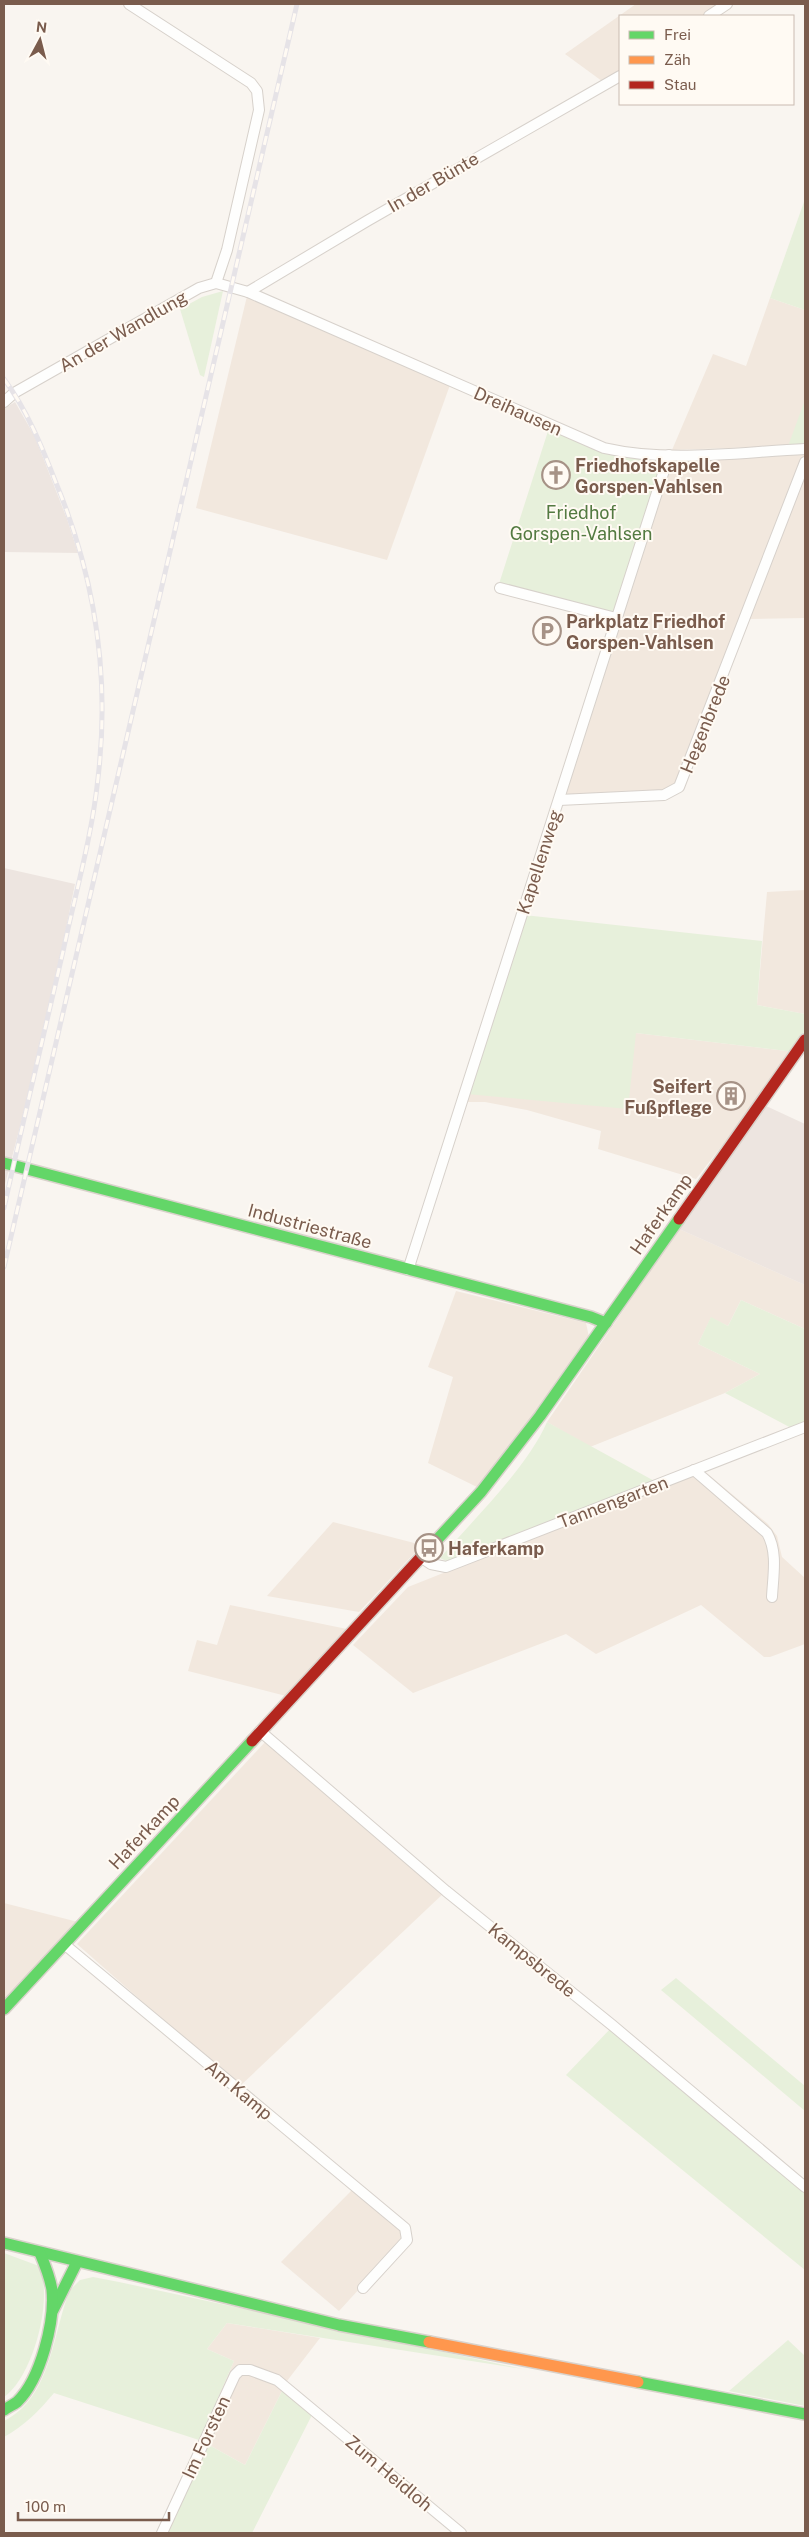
<svg xmlns="http://www.w3.org/2000/svg" width="809" height="2537" viewBox="0 0 809 2537" font-family="'Public Sans',sans-serif">
  <rect width="100%" height="100%" fill="#f9f5f0"/>
  <g fill="#f2e8de">
    <path d="M636,4H725L706,16H620V74L606,84L565,54Z"/>
    <path d="M248,292L450,385L387,560L196,508Z"/>
    <path d="M770,298L805,310V618L748,619L678,785L665,791L567,797L564,792L672,458L788,446L672,450L713,354L746,366Z"/>
    <path d="M805,890V1014L757,1005L767,892Z"/>
    <path d="M636,1033L795,1052L696,1179L598,1149L601,1131L527,1110L485,1102H465L467,1094Z"/>
    <path d="M679,1229L805,1285V1329L741,1300L728,1326L711,1318L698,1344L760,1374L725,1393L590,1447L547,1422Z"/>
    <path d="M456,1291L586,1323L589,1337L537,1411L477,1487L428,1463L453,1377L428,1367Z"/>
    <path d="M703,1470L768,1524L777,1536L782,1557L805,1578V1644L770,1657H764L701,1605L596,1654L566,1634L413,1693L353,1645L408,1587Z"/>
    <path d="M333,1522L422,1545L359,1612L267,1596Z"/>
    <path d="M230,1605L347,1629L286,1696L188,1671L197,1640L217,1645Z"/>
    <path d="M266,1741L446,1891L239,2087L77,1944Z"/>
    <path d="M4,1903L78,1922L4,2003Z"/>
    <path d="M353,2189L402,2229L403,2241L339,2311L281,2262Z"/>
    <path d="M227,2323L320,2338L287,2381L245,2465L200,2440L234,2361L207,2349Z"/>
  </g>
  <g fill="#ede5e0">
    <path d="M15,402L35,437L67,519L78,553L4,552V409Z"/>
    <path d="M4,868L75,884L46,1027L4,1188Z"/>
    <path d="M764,1105L805,1124V1285L679,1229Z"/>
  </g>
  <g fill="#e7f0db">
    <path d="M805,199V310L770,298Z"/>
    <path d="M223,291L204,377L200,375L180,309L202,297Z"/>
    <path d="M805,400V446H788Z"/>
    <path d="M549,428L582,443L665,458L614,617L498,587Z"/>
    <path d="M524,915L762,941L757,1005L805,1014V1037L795,1052L636,1033L628,1109L467,1094Z"/>
    <path d="M741,1300L805,1329V1425L795,1430L725,1393L760,1374L698,1344L711,1317L728,1326Z"/>
    <path d="M547,1422L658,1483L450,1563L440,1558C473,1520 527,1468 547,1422Z"/>
    <path d="M676,1978L805,2086V2111L661,1990Z"/>
    <path d="M613,2026L805,2191V2270L566,2075Z"/>
    <path d="M4,2253L39,2266C54,2298 33,2377 4,2397Z"/>
    <path d="M93,2277L119,2282L523,2369L227,2323L207,2349L234,2361L200,2440L245,2465L283,2389L312,2415L252,2533H156L199,2440L54,2393C39,2411 24,2426 4,2437V2421C52,2397 52,2334 70,2290L80,2280Z"/>
    <path d="M788,2340L805,2356V2406L729,2391Z"/>
  </g>
  <g fill="none" stroke-linecap="round" stroke-linejoin="round">
    <defs>
      <g id="street">
        <path d="M129,4L251,83L257,91L259,110L227,250L216,283"/>
        <path d="M709,16L727,4"/>
        <path d="M248,292L367,221L620,76"/>
        <path d="M4,402L14,393L199,288L216,283L248,292L604,448C669,463 739,452 805,449"/>
        <path d="M500,588L616,618"/>
        <path d="M559,800L664,795L679,787L805,462"/>
        <path d="M408,1270L669,455"/>
        <path d="M694,1470L767,1533C778,1552 773,1576 772,1597"/>
        <path d="M422,1558L431,1564L446,1567L805,1427"/>
        <path d="M260,1731L446,1891L612,2025L805,2187"/>
        <path d="M64,1944L405,2228L407,2240L363,2288"/>
        <path d="M162,2533L235,2375L240,2370H250L277,2380L461,2533"/>
      </g>
      <g id="fast">
        <path d="M4,1163L591,1317L606,1323"/>
        <path d="M422,1556L481,1492L540,1416L679,1219"/>
        <path d="M4,2009L252,1741"/>
        <path d="M4,2243L339,2325L429,2342"/>
        <path d="M53,2310L77,2262"/>
        <path d="M638,2382L805,2414"/>
        <path d="M4,2410C8,2407 13,2405 17,2402C41,2379 55,2321 52,2290C50,2277 45,2265 40,2253"/>
      </g>
      <path id="slow" d="M429,2342L638,2382"/>
      <g id="jam">
        <path d="M679,1219L805,1040"/>
        <path d="M252,1741L422,1556"/>
      </g>
    </defs>
    <use href="#street" stroke="#d7d1cb" stroke-width="12"/>
    <use href="#fast" stroke="#d9d2cb" stroke-width="14"/>
    <use href="#slow" stroke="#d9d2cb" stroke-width="14"/>
    <use href="#jam" stroke="#d9d2cb" stroke-width="14"/>
    <use href="#street" stroke="#fefefd" stroke-width="10"/>
    <use href="#fast" stroke="#63d668" stroke-width="11"/>
    <use href="#slow" stroke="#ff974d" stroke-width="11"/>
    <use href="#jam" stroke="#b3261e" stroke-width="11"/>
    <defs>
      <g id="rail">
        <path d="M4,379C27,410 42,447 56,483C95,577 110,677 98,778C92,836 76,891 64,947C44,1034 23,1121 4,1208"/>
        <path d="M4,1267L297,4"/>
      </g>
    </defs>
    <use href="#rail" stroke="#e6e3e7" stroke-width="5"/>
    <use href="#rail" stroke="#fffaf3" stroke-width="3" stroke-dasharray="9" stroke-linecap="butt"/>
  </g>
  <defs>
    <symbol id="church-ring" viewBox="-11 -11 22 22"><circle r="9.5" fill="#fffaf3" stroke="#a69286" stroke-width="1.5"/><path d="M-1.2-6h2.4v3.5h3.3v2.4h-3.3V6h-2.4V-.1h-3.3v-2.4h3.3Z" fill="#a69286"/></symbol>
    <symbol id="parking-ring" viewBox="-11 -11 22 22"><circle r="9.5" fill="#fffaf3" stroke="#a69286" stroke-width="1.5"/><path d="M-3.5-5.5H1a3.5 3.5 0 0 1 0 7H-1V5.5H-3.5ZM-1-3.4V-.6H.8a1.4 1.4 0 0 0 0-2.8Z" fill="#a69286"/></symbol>
    <symbol id="building-ring" viewBox="-11 -11 22 22"><circle r="9.5" fill="#fffaf3" stroke="#a69286" stroke-width="1.5"/><path d="M-4-6H4V6H1V3H-1V6H-4ZM-2.5-4.3h1.7v1.8h-1.7ZM.8-4.3h1.7v1.8H.8ZM-2.5-1h1.7V.8h-1.7ZM.8-1h1.7V.8H.8Z" fill="#a69286"/></symbol>
    <symbol id="bus-ring" viewBox="-11 -11 22 22"><circle r="9.5" fill="#fffaf3" stroke="#a69286" stroke-width="1.5"/><path d="M-5-6H5V4H4V6H2V4H-2V6H-4V4H-5ZM-3.5-4V0h7V-4ZM-3.5 1.2v1.5H-2V1.2ZM2 1.2v1.5H3.5V1.2Z" fill="#a69286"/></symbol>
  </defs>
  <g fill-rule="evenodd">
    <use href="#church-ring" x="540" y="459" width="32" height="32"/>
    <use href="#parking-ring" x="531" y="615" width="32" height="32"/>
    <use href="#building-ring" x="715" y="1080" width="32" height="32"/>
    <use href="#bus-ring" x="413" y="1532" width="32" height="32"/>
  </g>
  <g text-anchor="middle" dominant-baseline="central" stroke-width="4" stroke-linejoin="round" paint-order="stroke">
    <g font-size="18" fill="#7a5c4d" stroke="#fffaf3">
      <text transform="translate(433 182) rotate(-30)">In der Bünte</text>
      <text transform="translate(123 331) rotate(-30)">An der Wandlung</text>
      <text transform="translate(518 411) rotate(24)">Dreihausen</text>
      <text transform="translate(705 724) rotate(-68)">Hegenbrede</text>
      <text transform="translate(539 862) rotate(-72)">Kapellenweg</text>
      <text transform="translate(661 1214) rotate(-55)">Haferkamp</text>
      <text transform="translate(310 1226) rotate(15)">Industriestraße</text>
      <text transform="translate(613 1502) rotate(-21)">Tannengarten</text>
      <text transform="translate(144 1832) rotate(-47)">Haferkamp</text>
      <text transform="translate(532 1960) rotate(39)">Kampsbrede</text>
      <text transform="translate(239 2090) rotate(40)">Am Kamp</text>
      <text transform="translate(206 2437) rotate(-65)">Im Forsten</text>
      <text transform="translate(389 2473) rotate(40)">Zum Heidloh</text>
    </g>
    <g font-size="18" font-weight="bold" fill="#7a5c4d" stroke="#fffaf3" text-anchor="start">
      <text x="575" y="465">Friedhofskapelle<tspan x="575" dy="21">Gorspen-Vahlsen</tspan></text>
      <text x="566" y="621">Parkplatz Friedhof<tspan x="566" dy="21">Gorspen-Vahlsen</tspan></text>
      <text x="712" y="1086" text-anchor="end">Seifert<tspan x="712" dy="21">Fußpflege</tspan></text>
      <text x="448" y="1548">Haferkamp</text>
    </g>
    <g font-size="18" fill="#537a41" stroke="#fffaf3">
      <text x="581" y="512">Friedhof<tspan x="581" dy="21">Gorspen-Vahlsen</tspan></text>
    </g>
  </g>
  <rect width="809" height="2537" fill="none" stroke="#7a5c4d" stroke-width="10"/>
  <rect x="619" y="15" width="175" height="90" fill="#fffaf3" stroke="#cabbb1"/>
  <rect x="629" y="31" width="25" height="8" fill="#63d668" stroke="#cabbb1"/>
  <text x="664" y="40" font-size="15" fill="#7a5c4d">Frei</text>
  <rect x="629" y="56" width="25" height="8" fill="#ff974d" stroke="#cabbb1"/>
  <text x="664" y="65" font-size="15" fill="#7a5c4d">Zäh</text>
  <rect x="629" y="81" width="25" height="8" fill="#b3261e" stroke="#cabbb1"/>
  <text x="664" y="90" font-size="15" fill="#7a5c4d">Stau</text>
  <g transform="translate(40 40) rotate(7)" stroke="#fffaf3" stroke-width="4" paint-order="stroke">
  <path d="M0-4L9 19L0 12L-9 19Z" fill="#7a5c4d"/>
  <text y="-8" font-size="14" font-weight="bold" text-anchor="middle" fill="#7a5c4d">N</text>
  </g>
  <path d="M18 2512v8h151v-8" fill="none" stroke="#7a5c4d" stroke-width="2.5"/>
  <text x="25" y="2512" font-size="15" fill="#7a5c4d" stroke="#fffaf3" stroke-width="4" paint-order="stroke">100 m</text>
</svg>
